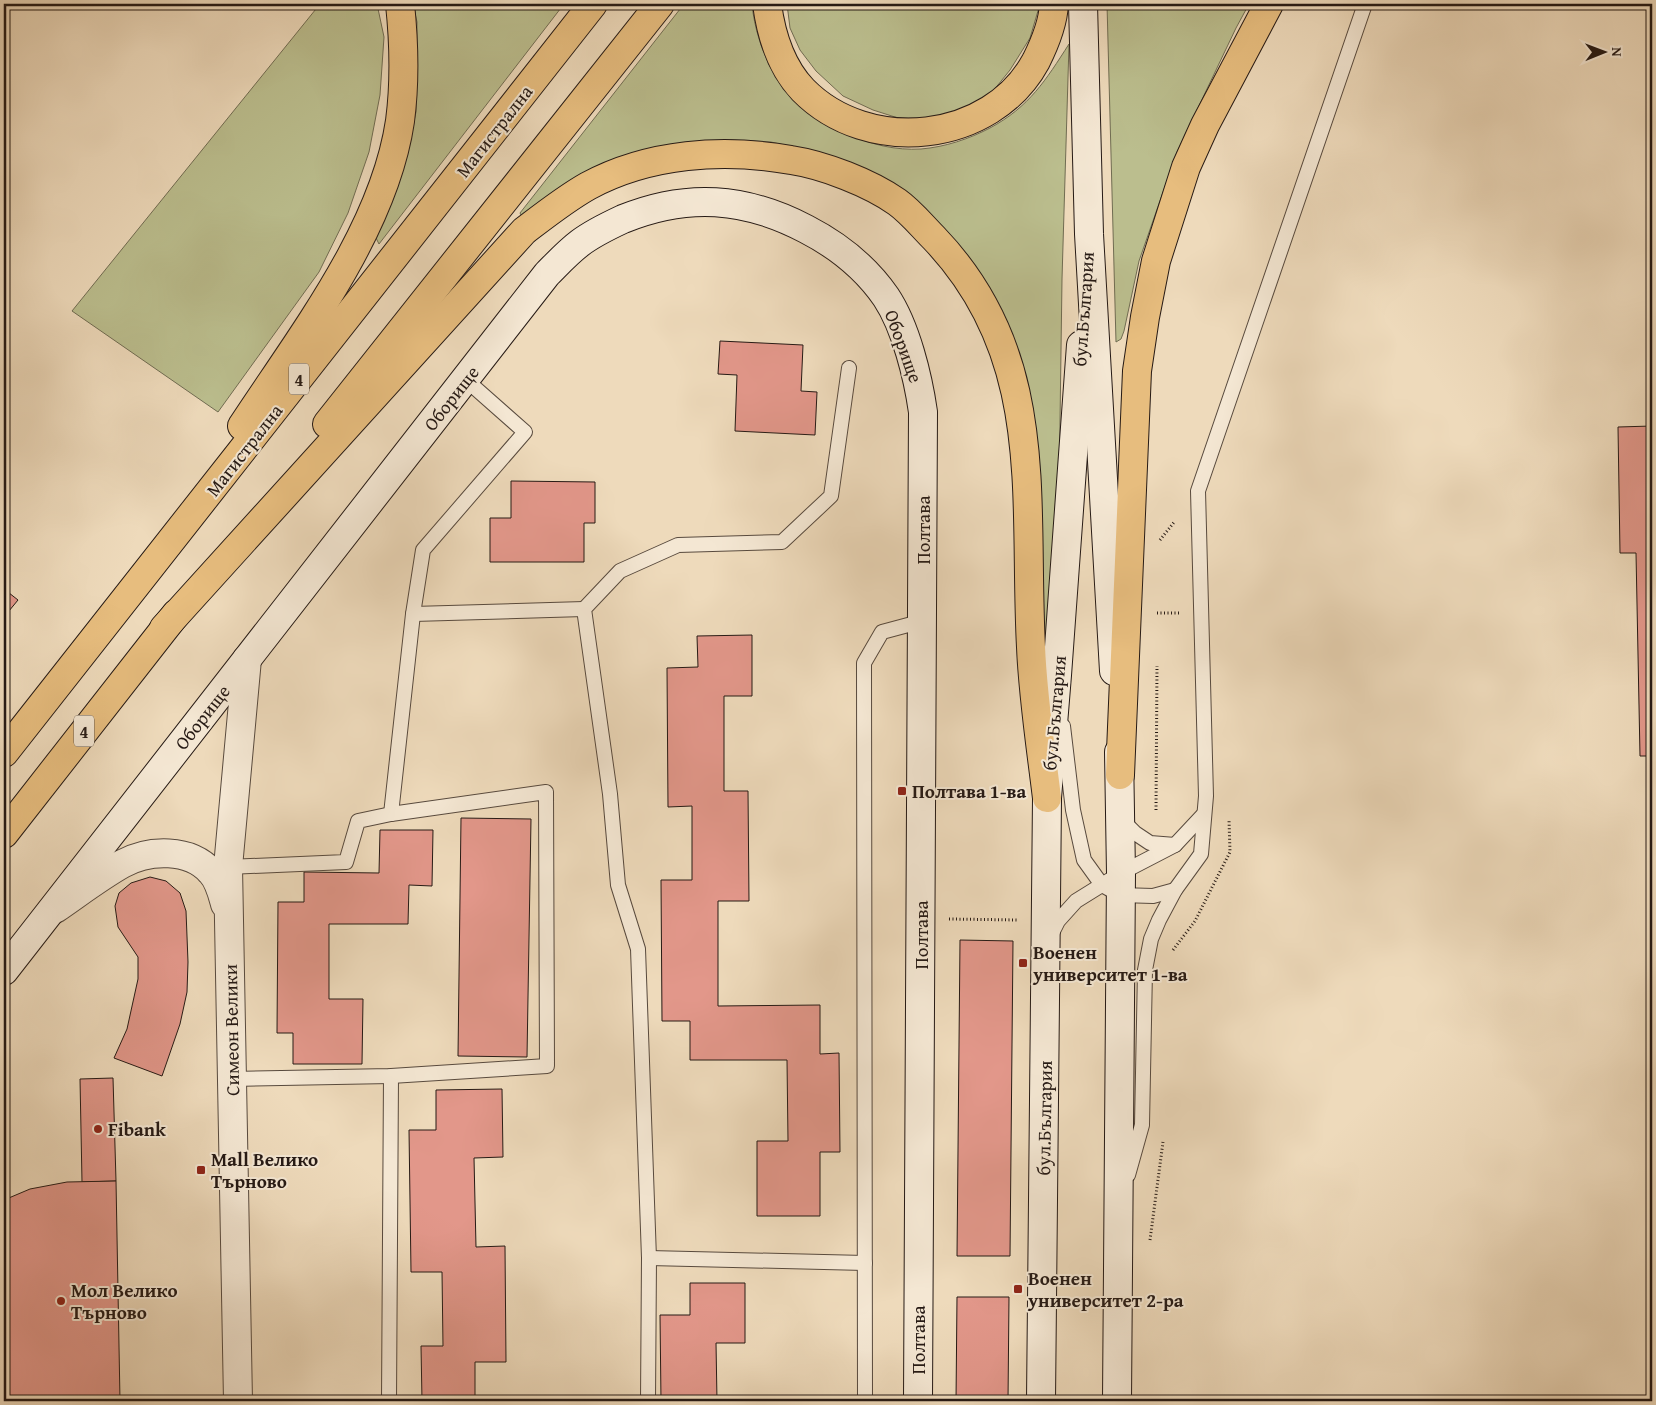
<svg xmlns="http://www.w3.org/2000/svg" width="1656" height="1405" viewBox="0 0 1656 1405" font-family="'Gentium Book Plus',serif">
  <rect width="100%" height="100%" fill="#eedabb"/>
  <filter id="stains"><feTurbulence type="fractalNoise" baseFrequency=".004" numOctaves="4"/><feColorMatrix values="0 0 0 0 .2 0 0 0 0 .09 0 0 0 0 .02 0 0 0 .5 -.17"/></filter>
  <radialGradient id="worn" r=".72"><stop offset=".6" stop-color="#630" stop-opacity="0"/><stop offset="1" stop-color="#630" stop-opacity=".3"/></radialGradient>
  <g fill="#bbbe8e" stroke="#706c52">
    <path d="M320,4H377L384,37L380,95L369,152L348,213L319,272L218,412L72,311Z"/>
    <path d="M413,4H564L379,244L374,234L394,190L408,149L416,112L417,22Z"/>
    <path d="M684,4H752C754,27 762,52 773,72C777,78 783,84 788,89C821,126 871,152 921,149C945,147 969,139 990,128C1029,107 1046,80 1069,44L1062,279L1057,638H1041L1009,330L989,287L963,254L811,151L771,142L732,140L694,142L523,219L520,213Z"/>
    <path d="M787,4H1040L1030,38L1010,70L989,96L955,114L924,118H898L873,110L843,96L816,71L800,50L790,28Z"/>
    <path d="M1107,4H1249L1236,28L1177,152L1139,261L1124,331L1121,339L1116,342Z"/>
  </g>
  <g fill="#e2978a" stroke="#261a15">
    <path d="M720,341L803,345L801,391L817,392L815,435L735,431L737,375L718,374Z"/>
    <path d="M1652,426V756H1640L1636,553H1620L1618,427Z"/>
    <path d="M511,481L595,482V523H584V562H490V518H511Z"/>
    <path d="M4,589L18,600L4,617Z"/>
    <path d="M752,635V696H724V791H748L749,901H718V1006L820,1005V1054L839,1053L840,1152H820V1216H757V1141H788L787,1060H690V1021H662L661,880H692V806L668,807L667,668L698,667L697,636Z"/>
    <path d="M461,818L531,819L527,1057L458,1056Z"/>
    <path d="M380,830H433L432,886L409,885L408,924H329V999H363L362,1064H293V1033H277L278,902H304V872L379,873Z"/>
    <path d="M150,877L166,881L180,893L186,911L188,962L187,992L180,1024L162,1076L114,1058L127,1029L138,979V957L118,927L115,906L119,893L131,883Z"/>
    <path d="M960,940L1013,941L1010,1256H957Z"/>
    <path d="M113,1078L116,1181L82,1182L80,1079Z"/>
    <path d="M502,1089L503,1157L474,1158L476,1247L505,1246L506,1362H475V1401H422L421,1346H443L442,1272H411L409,1130H436V1090Z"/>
    <path d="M116,1181L120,1401H4V1200L30,1189L67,1182Z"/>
    <path d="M690,1283H745V1343H716L717,1401H661L660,1315H690Z"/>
    <path d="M957,1297H1009L1008,1401H956Z"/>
  </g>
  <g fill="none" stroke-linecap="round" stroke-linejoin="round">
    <defs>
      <g id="lane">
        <path d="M413,614L584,609"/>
        <path d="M1063,726L1073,810L1084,860L1102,885L1120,895L1153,896L1175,890"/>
        <path d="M391,814L413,614L423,550L525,432L465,379"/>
        <path d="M1122,820L1135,833L1150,843L1175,845"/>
        <path d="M228,867L346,862L358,821L391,814L546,792L547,1066L391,1076L232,1079"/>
        <path d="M1051,935L1058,921L1076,901L1121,873L1175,845L1204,814"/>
        <path d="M1128,1175L1142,1125L1145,970L1151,939L1159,920L1175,890L1201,854L1206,796L1198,491L1365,4"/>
        <path d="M649,1258L865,1263"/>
        <path d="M389,1401L391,1076"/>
        <path d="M648,1401L649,1258L638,949L618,885L610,794L584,609L620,571L678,545L782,542L831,496L849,368"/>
        <path d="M865,1401L864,663L882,632L923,621"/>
      </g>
      <g id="street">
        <path d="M55,909C77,894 99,877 122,864C149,849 190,848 211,872C219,880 222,893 225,904"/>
        <path d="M238,1401L228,867L247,659"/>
      </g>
      <g id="secondary">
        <path d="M1083,4L1089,234L1114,671"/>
        <path d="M4,971L547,274C558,263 568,252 580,243C593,233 608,226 623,219C687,193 745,197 806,229C837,245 866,268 886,297C906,327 918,377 923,412L918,1401"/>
        <path d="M1041,1401L1047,798L1057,675L1081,345"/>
        <path d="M1117,1401L1121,873L1119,752"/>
      </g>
      <g id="primary">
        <path d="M767,4C771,34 781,67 803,90C868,156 991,144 1036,61C1045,43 1053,24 1054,4"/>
        <path d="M327,424L660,4"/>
        <path d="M242,426C301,336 384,230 400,121C405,83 404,42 400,4"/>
        <path d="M164,628L524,231C545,215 565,199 588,186C649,153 723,148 791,160C824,165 870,183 897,202C911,212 922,226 934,238C1048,357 1023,498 1031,647C1033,697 1041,748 1047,798"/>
        <path d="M4,753L593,4"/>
        <path d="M1120,775L1137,371L1145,317L1156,261L1186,167L1205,125L1269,4"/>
        <path d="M4,834L176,614"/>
      </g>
    </defs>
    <use href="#lane" stroke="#584a3e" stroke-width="16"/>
    <use href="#street" stroke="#584a3e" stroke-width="30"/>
    <use href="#secondary" stroke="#261a15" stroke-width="30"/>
    <use href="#primary" stroke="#261a15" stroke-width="30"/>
    <g stroke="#261a15" stroke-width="3" stroke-dasharray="1 2.5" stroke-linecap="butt">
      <path d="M1160,540L1175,521"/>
      <path d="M1157,613H1179"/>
      <path d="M1156,810L1157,666"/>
      <path d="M949,919L1018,920"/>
      <path d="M1173,950L1195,921L1230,852L1229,820"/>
      <path d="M1150,1240L1163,1142"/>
    </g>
    <use href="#lane" stroke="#f4e7d3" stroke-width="14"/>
    <use href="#street" stroke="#f4e7d3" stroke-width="28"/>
    <use href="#secondary" stroke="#f4e7d3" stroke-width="28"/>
    <use href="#primary" stroke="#e7bd7e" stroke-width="28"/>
  </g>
  <g fill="#8f2418" stroke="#f4e7d3" stroke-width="2">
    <rect x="897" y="786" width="10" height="10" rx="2.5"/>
    <rect x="1018" y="958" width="10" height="10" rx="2.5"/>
    <circle cx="98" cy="1129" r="5"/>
    <rect x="196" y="1165" width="10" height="10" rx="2.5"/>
    <rect x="1013" y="1284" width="10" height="10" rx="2.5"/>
    <circle cx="61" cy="1301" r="5"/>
  </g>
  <g text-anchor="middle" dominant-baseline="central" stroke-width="4" stroke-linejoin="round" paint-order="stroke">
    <g fill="#f4e7d3" stroke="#64584e" stroke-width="1">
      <rect x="289" y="363.5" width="20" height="31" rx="4"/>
      <rect x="74" y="715.5" width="20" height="31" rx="4"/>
    </g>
    <g font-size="18" font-weight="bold" fill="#261a15">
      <text x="299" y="379">4</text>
      <text x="84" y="731">4</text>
    </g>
    <g font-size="19" fill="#261a15" stroke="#f4e7d3">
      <text transform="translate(494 131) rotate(-52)">Магистрална</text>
      <text transform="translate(1083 309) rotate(-86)">бул.България</text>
      <text transform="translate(904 346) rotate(70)">Оборище</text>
      <text transform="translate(451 398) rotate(-52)">Оборище</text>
      <text transform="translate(244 450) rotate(-52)">Магистрална</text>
      <text transform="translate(923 530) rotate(-90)">Полтава</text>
      <text transform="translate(1054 713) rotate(-85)">бул.България</text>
      <text transform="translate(202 717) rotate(-52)">Оборище</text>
      <text transform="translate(921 935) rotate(-90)">Полтава</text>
      <text transform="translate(231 1030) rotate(-91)">Симеон Велики</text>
      <text transform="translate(1044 1118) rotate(-89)">бул.България</text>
      <text transform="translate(918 1340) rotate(-90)">Полтава</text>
    </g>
    <g font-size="19" font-weight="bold" fill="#261a15" stroke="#f4e7d3" text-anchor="start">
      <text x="912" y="791">Полтава 1-ва</text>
      <text x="1033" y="952">Военен<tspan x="1033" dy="22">университет 1-ва</tspan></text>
      <text x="108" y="1129">Fibank</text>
      <text x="211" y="1159">Mall Велико<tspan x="211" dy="22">Търново</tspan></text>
      <text x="1028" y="1278">Военен<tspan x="1028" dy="22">университет 2-ра</tspan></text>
      <text x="71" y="1290">Мол Велико<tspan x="71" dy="22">Търново</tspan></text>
    </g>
  </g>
  <rect width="1656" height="1405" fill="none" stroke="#eedabb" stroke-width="20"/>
  <rect x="5" y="5" width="1646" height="1395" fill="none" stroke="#261a15" stroke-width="2.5"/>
  <rect x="10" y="10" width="1636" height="1385" fill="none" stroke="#261a15"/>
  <g transform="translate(1604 52) rotate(89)" stroke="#f4e7d3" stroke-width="4" paint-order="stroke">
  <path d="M0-4L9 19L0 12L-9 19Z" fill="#261a15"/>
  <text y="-8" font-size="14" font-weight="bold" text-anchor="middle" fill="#261a15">N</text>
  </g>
  <rect width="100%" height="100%" filter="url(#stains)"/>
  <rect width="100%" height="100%" fill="url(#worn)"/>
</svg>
